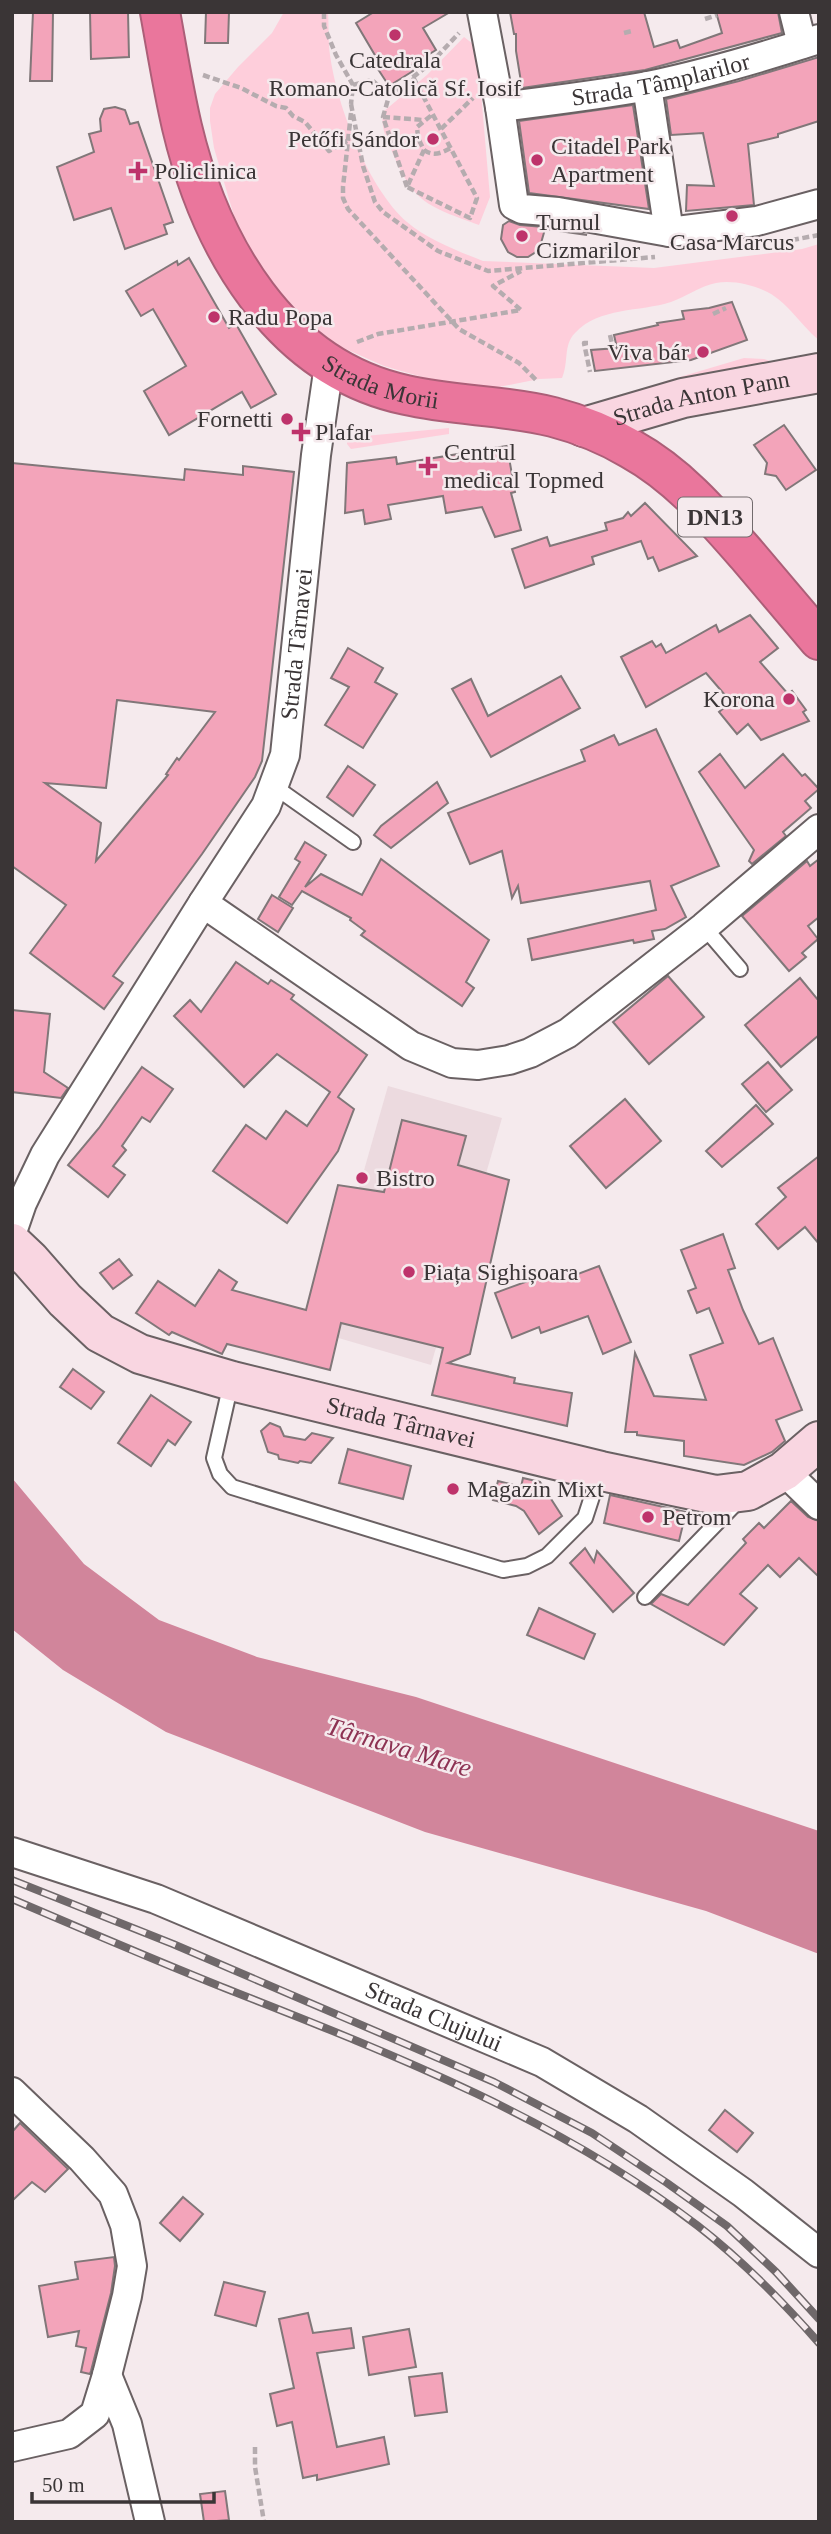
<svg xmlns="http://www.w3.org/2000/svg" width="831" height="2534" viewBox="0 0 831 2534" font-family="'Times New Roman',serif">
  <rect width="100%" height="100%" fill="#f5eaed"/>
  <path fill="#ecdadf" d="M388,1086L502,1118L431,1365L318,1332Z"/>
  <g fill="#fecedb">
    <path d="M284,12H328C329,26 328,41 330,55C337,106 368,188 407,222C428,240 458,251 483,261L654,268L802,249L819,244V340C799,324 787,300 763,290C749,284 731,280 716,283C700,286 686,297 671,302C640,312 599,307 575,333C563,345 569,362 562,378L539,379L474,392L384,366L339,346L286,305L239,233L214,148L210,121V108L215,94L238,67L272,33Z"/>
    <path d="M464,37L477,47L490,197L479,225C427,206 413,203 391,149C385,136 381,127 383,112L427,75Z"/>
    <path d="M744,358L764,359L780,364L662,389L663,382Z"/>
    <path d="M449,428V434L351,449L347,444V438L355,437Z"/>
  </g>
  <path fill="#d1859b" d="M12,1478L84,1564L159,1620L257,1657L416,1697L819,1831V1954L706,1911L425,1832L166,1732L63,1670L12,1629Z"/>
  <g fill="#f3a4ba" stroke="#817779" stroke-width="2" fill-rule="evenodd">
    <path d="M33,12H53L52,81H30Z"/>
    <path d="M90,12H128L129,57L91,59Z"/>
    <path d="M206,12H229L228,43H205Z"/>
    <path d="M374,12H450L423,28L436,50L410,66L413,71L389,86L372,60L376,57L356,23Z"/>
    <path d="M510,12H644L654,47L677,40L680,48L722,33L716,12H778L782,33L645,70L522,88L516,51V34H514Z"/>
    <path d="M819,57V121L778,134V137L748,144L754,205L686,211L687,185L714,186L703,133L671,135L666,99L739,81Z"/>
    <path d="M633,105L649,209L529,193L519,121Z"/>
    <path d="M115,107L125,110L130,124L138,122L173,222L164,225L167,234L125,249L111,208L74,220L57,167L94,152L89,134L101,131L100,119L104,109Z"/>
    <path d="M509,221L520,225L556,228L587,235L545,229L539,250L528,257H517L508,252L501,239L503,225Z"/>
    <path d="M189,258L229,328L236,324L276,394L251,408L242,392L169,435L144,391L186,366L153,309L141,316L126,291L177,261L178,265Z"/>
    <path d="M732,302L747,340L691,360L595,371L591,350L617,348L614,335L658,325L657,323L684,319L682,311L709,308Z"/>
    <path d="M784,425L816,470L786,490L776,476L765,474L767,463L754,445Z"/>
    <path d="M507,446L515,492L511,493L521,530L495,537L482,507L446,513L443,496L388,505L391,519L365,524L363,510L345,513L347,463L396,457L397,464Z"/>
    <path d="M12,463L184,480L185,469L243,475V466L294,472L262,761L255,777L202,854L113,976L123,983L104,1009L30,953L66,905L12,866ZM117,700L215,712L179,760L177,758L166,774L168,775L96,861L101,823L45,783L106,788Z"/>
    <path d="M645,503L697,556L659,571L653,557L648,559L641,541L592,557L594,564L525,588L512,549L547,537L550,546L607,530L605,523L623,518L628,512L631,516Z"/>
    <path d="M750,615L778,648L760,662L788,694L792,691L806,710L803,712L809,721L761,740L748,724L737,734L719,712L731,702L706,673L646,707L621,657L652,641L656,647L661,644L666,653L716,625L719,632Z"/>
    <path d="M348,648L383,668L375,682L397,694L363,748L325,725L349,687L331,678Z"/>
    <path d="M561,676L580,708L491,757L452,689L471,679L488,716Z"/>
    <path d="M656,729L719,866L671,886L686,917L665,929L652,931L654,939L634,943L633,940L532,960L528,939L656,910L650,881L521,903L518,886L512,898L502,851L470,864L448,813L585,761L581,750L614,735L619,745Z"/>
    <path d="M720,754L745,788L783,754L802,776L805,774L819,789L805,801L811,808L783,832L786,836L752,864L749,861L754,850L699,772Z"/>
    <path d="M348,766L375,785L353,816L327,797Z"/>
    <path d="M437,782L448,803L391,848L374,835L381,826Z"/>
    <path d="M305,842L326,855L305,887L321,874L362,895L381,859L489,940L466,982L474,988L462,1006L361,935L365,931L350,920L351,918L302,891L292,905L279,897L300,862L295,859Z"/>
    <path d="M819,859V917L808,926L818,939L802,953L806,957L789,971L742,916L807,861L810,866Z"/>
    <path d="M272,895L293,908L278,932L258,919Z"/>
    <path d="M236,962L268,984L271,980L294,995L291,999L367,1055L338,1097L354,1109L338,1151L287,1223L213,1171L246,1125L266,1139L286,1111L307,1126L330,1092L277,1054L244,1087L174,1016L190,1000L201,1012Z"/>
    <path d="M668,976L704,1017L649,1064L613,1022Z"/>
    <path d="M800,978L819,1001V1035L781,1067L745,1025Z"/>
    <path d="M12,1010L50,1014L44,1072L68,1088L61,1098L12,1092Z"/>
    <path d="M768,1062L792,1090L766,1112L742,1084Z"/>
    <path d="M142,1067L173,1089L150,1122L142,1117L122,1146L126,1150L113,1166L125,1175L108,1197L68,1165L99,1128Z"/>
    <path d="M625,1099L661,1141L606,1188L570,1146Z"/>
    <path d="M756,1105L773,1124L722,1167L706,1151Z"/>
    <path d="M402,1120L466,1136L458,1165L509,1180L470,1354L448,1363L515,1378L514,1383L572,1393L567,1426L432,1395L443,1348L341,1323L330,1370L227,1344L222,1354L172,1332L169,1335L136,1313L158,1281L195,1306L219,1270L237,1282L232,1290L306,1310L338,1185L384,1192Z"/>
    <path d="M819,1156V1244L805,1227L778,1249L756,1224L786,1197L778,1188Z"/>
    <path d="M723,1234L735,1268L728,1270L743,1310L759,1344L773,1338L802,1410L776,1420L785,1441L772,1452L744,1465L684,1456V1441L637,1435V1432H625L635,1353L654,1396L706,1400L690,1355L723,1343L709,1308L697,1313L688,1291L696,1288L681,1250Z"/>
    <path d="M119,1259L132,1275L113,1289L100,1273Z"/>
    <path d="M599,1266L631,1342L603,1354L588,1316L541,1333L539,1327L512,1338L495,1293L539,1277L541,1281L568,1270L570,1277Z"/>
    <path d="M73,1369L104,1392L91,1409L60,1387Z"/>
    <path d="M151,1395L191,1422L175,1445L168,1440L151,1466L118,1443Z"/>
    <path d="M270,1423L280,1427L284,1436L305,1440L312,1433L333,1438L311,1463L300,1461L298,1463L279,1459L278,1455L268,1452L261,1431Z"/>
    <path d="M348,1449L411,1466L403,1499L339,1483Z"/>
    <path d="M523,1478L540,1482L562,1516L539,1534L524,1511L516,1506L493,1500L498,1481L521,1487Z"/>
    <path d="M610,1495L686,1512L679,1541L604,1523Z"/>
    <path d="M791,1501L808,1517L819,1521V1577L799,1558L780,1577L768,1565L740,1594L757,1608L724,1645L651,1604L661,1594L688,1605L746,1543L743,1539L759,1523L764,1528Z"/>
    <path d="M585,1548L594,1562L597,1551L634,1593L613,1612L570,1563Z"/>
    <path d="M539,1608L595,1634L584,1659L527,1635Z"/>
    <path d="M725,2110L753,2133L737,2152L709,2130Z"/>
    <path d="M20,2123L68,2169L45,2192L32,2182L12,2201V2132Z"/>
    <path d="M183,2197L203,2214L180,2241L160,2223Z"/>
    <path d="M114,2257L115,2266L111,2293L91,2371L90,2374L81,2372L86,2348L76,2346L79,2331L48,2337L39,2286L78,2279L75,2262Z"/>
    <path d="M224,2282L265,2292L256,2326L215,2315Z"/>
    <path d="M308,2313L313,2333L351,2328L354,2348L317,2353L337,2447L384,2437L389,2464L317,2480V2475L303,2478L292,2422L277,2426L270,2394L294,2388L279,2319Z"/>
    <path d="M409,2329L416,2367L369,2375L363,2337Z"/>
    <path d="M442,2373L447,2412L415,2416L409,2377Z"/>
    <path d="M225,2491L229,2520L204,2522L200,2494Z"/>
  </g>
  <g fill="none" stroke-linecap="round" stroke-linejoin="round">
    <defs>
      <g id="lane">
        <path d="M275,787L353,842"/>
        <path d="M704,927L740,969"/>
        <path d="M231,1383L214,1458L220,1474L232,1487L503,1570L527,1566L547,1556L585,1518L600,1472"/>
        <path d="M645,1597L739,1500"/>
      </g>
      <g id="street">
        <path d="M482,12L500,107L514,205L522,209L558,212L669,232L757,221L819,204"/>
        <path d="M794,12L802,44"/>
        <path d="M647,86L669,232"/>
        <path id="s1" d="M500,107C549,101 599,95 648,86C706,74 763,57 819,39"/>
        <path d="M203,903L411,1046L452,1063L478,1065L509,1060L530,1053L568,1033L704,927L819,829"/>
        <path id="s2" d="M12,1232L22,1203L45,1155L203,903L266,806L285,755L316,455L329,365"/>
        <path d="M784,1471L819,1505"/>
        <path id="s3" d="M12,1852L156,1899L542,2062L638,2119L743,2193L819,2253"/>
        <path d="M12,2092L82,2159L113,2194L125,2225L132,2266L127,2296L107,2375L95,2414L69,2434L12,2447"/>
        <path d="M107,2375L127,2424L150,2522"/>
      </g>
      <g id="secondary">
        <path id="s4" d="M584,427L683,398L819,373"/>
        <path id="s5" d="M12,1243L30,1260L65,1300L100,1333L140,1354L232,1381L601,1471L716,1495L748,1491L784,1471L819,1441"/>
      </g>
      <g id="highway">
        <path id="s6" d="M160,12C167,50 173,89 182,127C210,245 279,368 406,395C454,406 506,405 553,417C580,424 607,435 631,449C678,475 712,515 747,555C771,583 795,612 819,640"/>
      </g>
    </defs>
    <use href="#lane" stroke="#6a6163" stroke-width="18"/>
    <use href="#street" stroke="#6a6163" stroke-width="32"/>
    <use href="#secondary" stroke="#6a6163" stroke-width="42"/>
    <use href="#highway" stroke="#ac5f78" stroke-width="42"/>
    <g stroke="#b5acaf" stroke-width="4.5" stroke-dasharray="7 3.5" stroke-linecap="butt">
      <path d="M324,12V26L336,55L353,85L351,104"/>
      <path d="M705,19L717,15"/>
      <path d="M624,33L632,31"/>
      <path d="M203,75L241,88L276,106L286,108L293,116L305,122L329,151L347,141"/>
      <path d="M413,77L477,198L470,218L407,187L424,150L418,138L417,127L433,114"/>
      <path d="M353,85L372,80L389,96"/>
      <path d="M351,104L363,166L375,202L383,212L438,251L488,271L655,257"/>
      <path d="M351,113L343,187V198L348,209L459,329L519,363L537,381"/>
      <path d="M383,117L423,120"/>
      <path d="M441,129L473,98"/>
      <path d="M424,150C434,157 441,153 451,148"/>
      <path d="M407,187L383,117L389,96L431,63L459,33"/>
      <path d="M792,240L819,235"/>
      <path d="M604,262L602,251L615,250"/>
      <path d="M713,314L726,308"/>
      <path d="M610,335L613,348"/>
      <path d="M357,342L378,334L521,310L493,286L521,271"/>
      <path d="M588,343H584L590,372"/>
      <path d="M255,2447V2467L264,2522"/>
    </g>
    <use href="#lane" stroke="#fff" stroke-width="14"/>
    <use href="#street" stroke="#fff" stroke-width="28"/>
    <use href="#secondary" stroke="#f9d6e1" stroke-width="38"/>
    <use href="#highway" stroke="#ea769c" stroke-width="38"/>
    <defs>
      <g id="rail">
        <path d="M12,1880L173,1944L494,2082L592,2133L667,2183L727,2226L776,2272L819,2319"/>
        <path d="M12,1899C82,1929 152,1959 222,1987C387,2052 556,2117 698,2226C742,2260 782,2301 819,2343"/>
      </g>
    </defs>
    <use href="#rail" stroke="#6f686a" stroke-width="8"/>
    <use href="#rail" stroke="#f5eaed" stroke-width="5" stroke-dasharray="16" stroke-linecap="butt"/>
  </g>
  <g fill="#be336b" stroke="#f5eaed" stroke-width="2.5">
    <circle cx="395" cy="35" r="7"/>
    <circle cx="433" cy="139" r="7"/>
    <circle cx="537" cy="160" r="7"/>
    <path d="M134.5 160.5h7v7h7v7h-7v7h-7v-7h-7v-7h7z"/>
    <circle cx="732" cy="216" r="7"/>
    <circle cx="522" cy="236" r="7"/>
    <circle cx="214" cy="317" r="7"/>
    <circle cx="703" cy="352" r="7"/>
    <circle cx="287" cy="419" r="7"/>
    <path d="M297.5 421.5h7v7h7v7h-7v7h-7v-7h-7v-7h7z"/>
    <path d="M424.5 455.5h7v7h7v7h-7v7h-7v-7h-7v-7h7z"/>
    <circle cx="789" cy="699" r="7"/>
    <circle cx="362" cy="1178" r="7"/>
    <circle cx="409" cy="1272" r="7"/>
    <circle cx="453" cy="1489" r="7"/>
    <circle cx="648" cy="1517" r="7"/>
  </g>
  <g text-anchor="middle" dominant-baseline="central" stroke-width="5" stroke-linejoin="round" paint-order="stroke">
    <rect fill="#f5eaed" stroke="#726b6d" stroke-width="2" x="678" y="497.5" width="74" height="39" rx="5"/>
    <g font-size="23" font-weight="bold" fill="#3a3536">
      <text x="715" y="517">DN13</text>
    </g>
    <g font-size="24" fill="#3a3536" stroke="#f5eaed" text-anchor="start">
      <text x="395" y="60" text-anchor="middle">Catedrala<tspan x="395" dy="28">Romano-Catolică Sf. Iosif</tspan></text>
      <text x="419" y="139" text-anchor="end">Petőfi Sándor</text>
      <text x="551" y="146">Citadel Park<tspan x="551" dy="28">Apartment</tspan></text>
      <text x="154" y="171">Policlinica</text>
      <text x="536" y="222">Turnul<tspan x="536" dy="28">Cizmarilor</tspan></text>
      <text x="732" y="242" text-anchor="middle">Casa Marcus</text>
      <text x="228" y="317">Radu Popa</text>
      <text x="689" y="352" text-anchor="end">Viva bár</text>
      <text x="273" y="419" text-anchor="end">Fornetti</text>
      <text x="315" y="432">Plafar</text>
      <text x="444" y="452">Centrul<tspan x="444" dy="28">medical Topmed</tspan></text>
      <text x="775" y="699" text-anchor="end">Korona</text>
      <text x="376" y="1178">Bistro</text>
      <text x="423" y="1272">Piața Sighișoara</text>
      <text x="467" y="1489">Magazin Mixt</text>
      <text x="662" y="1517">Petrom</text>
    </g>
    <g font-size="24" fill="#3a3536" stroke="#f5eaed">
      <text stroke="none"><textPath href="#s1" startOffset="163">Strada Tâmplarilor</textPath></text>
      <text stroke="none"><textPath href="#s6" startOffset="458">Strada Morii</textPath></text>
      <text stroke="none"><textPath href="#s4" startOffset="121">Strada Anton Pann</textPath></text>
      <text stroke="none"><textPath href="#s2" startOffset="663">Strada Târnavei</textPath></text>
      <text stroke="none"><textPath href="#s5" startOffset="441">Strada Târnavei</textPath></text>
      <text stroke="none"><textPath href="#s3" startOffset="453">Strada Clujului</textPath></text>
    </g>
    <g font-size="26" font-style="italic" fill="#8d3253" stroke="#f5eaed">
      <text transform="translate(399 1747) rotate(17)">Târnava Mare</text>
    </g>
  </g>
  <rect width="831" height="2534" fill="none" stroke="#3a3536" stroke-width="28"/>
  <path d="M32 2492v10h182v-10" fill="none" stroke="#3a3536" stroke-width="3.5"/>
  <text x="42" y="2492" font-size="21" fill="#3a3536" stroke="#f5eaed" stroke-width="5" paint-order="stroke">50 m</text>
</svg>
